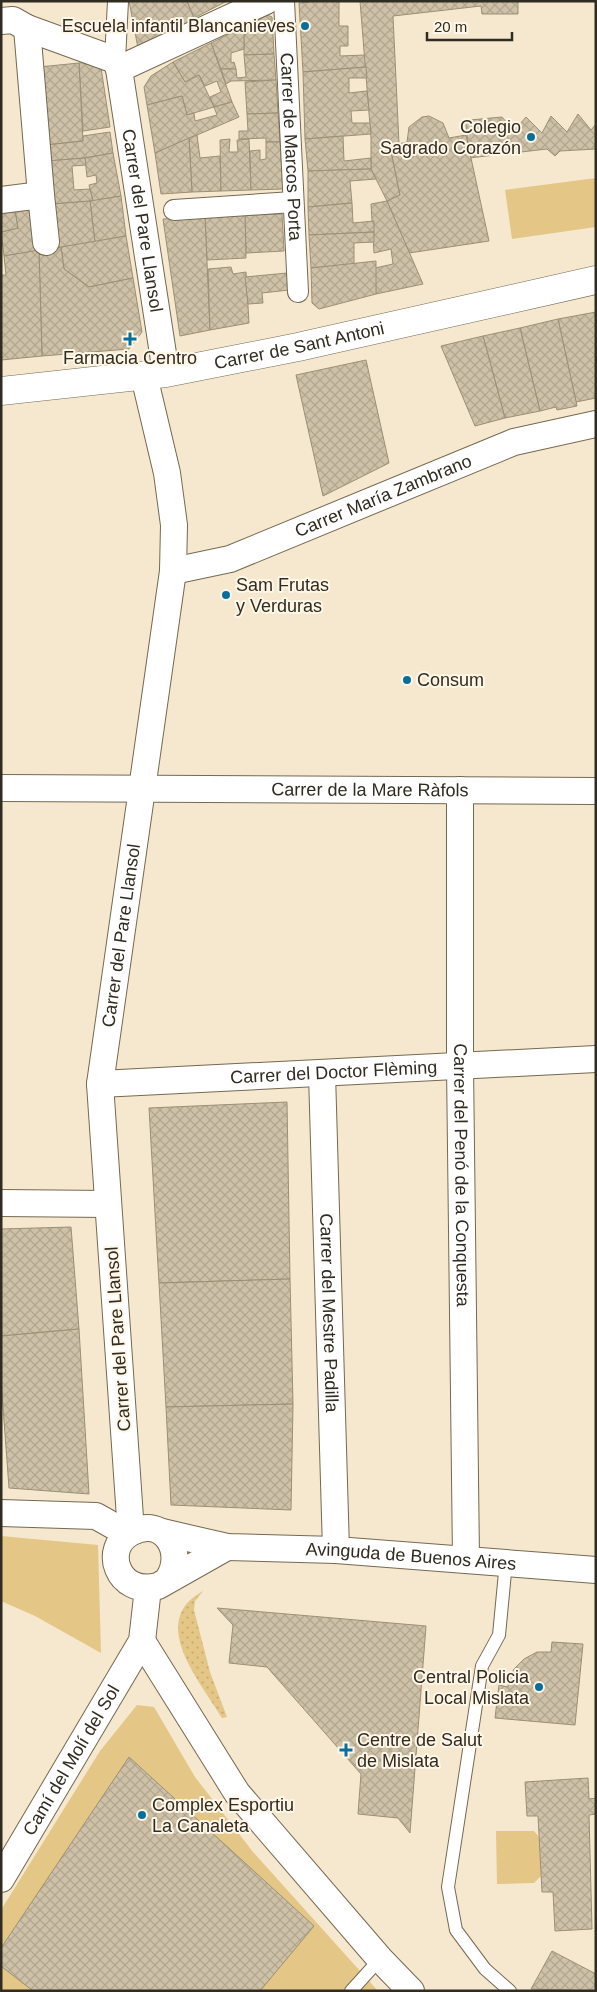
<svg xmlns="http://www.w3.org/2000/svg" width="597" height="1992" viewBox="0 0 597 1992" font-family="Helvetica,sans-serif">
  <defs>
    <pattern id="garden-dots" width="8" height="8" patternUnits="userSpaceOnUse" patternTransform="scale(1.25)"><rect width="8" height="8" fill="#e4c687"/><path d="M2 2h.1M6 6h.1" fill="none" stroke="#c4aa74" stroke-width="1.8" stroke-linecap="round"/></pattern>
    <pattern id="building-cross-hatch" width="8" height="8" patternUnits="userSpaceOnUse" patternTransform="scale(1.25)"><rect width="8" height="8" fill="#cec1a7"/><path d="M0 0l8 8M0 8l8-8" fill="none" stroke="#b1a68f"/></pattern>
  </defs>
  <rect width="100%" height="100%" fill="#f5e8ce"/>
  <g fill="#e4c687">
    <path d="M596,178V227L512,239L505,190Z"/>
    <path d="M1,1536L98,1545L101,1653L35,1616L1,1601Z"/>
    <path d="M137,1705L154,1707L195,1777L253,1852L378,1991H1V1910L100,1751Z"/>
    <path d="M496,1831H534L539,1837L541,1876L534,1883L497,1884Z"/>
  </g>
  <path fill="url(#garden-dots)" d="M203,1591L195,1601L194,1610L210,1672L227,1717L222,1718C200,1681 147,1621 203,1591Z"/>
  <g fill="url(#building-cross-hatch)" stroke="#9b8f76">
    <path d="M129,1H187L195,20L138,48Z"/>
    <path d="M187,1H227L194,18Z"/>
    <path d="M316,1H339V26H348V46H340V56L365,55L366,67L303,72L299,3Z"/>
    <path d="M360,1H518V14H482L481,6L393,16L399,144L390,146L400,195L387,201L371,169V138Z"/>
    <path d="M267,15L272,17L274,54L244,55V35L253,30L251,23Z"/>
    <path d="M251,23L253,30L244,35V49L231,53V63L234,62L236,69H221L211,43Z"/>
    <path d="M211,43L232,102L214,107L210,97L221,92L217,81L205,86L199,75L185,82L173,62Z"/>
    <path d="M274,54L276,80L231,81L226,84L221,69H236L237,78L246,77L244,55Z"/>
    <path d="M100,61L110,127L83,131L79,63Z"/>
    <path d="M173,62L185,82L199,75L214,107L187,115L182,96L147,105L144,87L151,76Z"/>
    <path d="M79,63L83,141L46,145L39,67Z"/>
    <path d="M366,67L367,78H349V93L367,91L369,110L351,111L352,123H370L371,134L305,139L303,72Z"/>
    <path d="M276,80L278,113L247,114L245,82Z"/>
    <path d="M182,96L187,115L194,113L195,121L217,115L214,107L232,102L239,117L155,153L147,105Z"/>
    <path d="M278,113L280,142H266V138L239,139V131H248L247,114Z"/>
    <path d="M578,114L591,130L596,124V149L560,151L555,156L547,149L469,158L466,125L470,120L502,117L514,131L526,117L542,133L551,116L567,132Z"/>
    <path d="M429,116L443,123L449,138L466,135L489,241L409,253L387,201L400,195L390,146L407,142L409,127L422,117Z"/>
    <path d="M110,132L113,153L85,158L47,161L46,145L83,141V136Z"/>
    <path d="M197,135L200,158L220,156L221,191L192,192L189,138Z"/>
    <path d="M343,136L344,161L371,158V169L308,171L305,139Z"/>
    <path d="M189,138L192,192L161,194L155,153Z"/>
    <path d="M230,139L229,152H238L237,140L249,139L251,190L221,191L220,140Z"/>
    <path d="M266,142H280L283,189L251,190L250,151L260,150V160L266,159Z"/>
    <path d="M113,153L121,196L93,201L89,185L97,183L96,175L87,177L85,158Z"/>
    <path d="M85,158L86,165L72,166L74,190L90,189L93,201L52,204L47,161Z"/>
    <path d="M371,169L376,179L350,181L352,203L308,207V171Z"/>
    <path d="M121,196L126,236L95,242L90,201Z"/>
    <path d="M90,201L95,242L56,248L52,204Z"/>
    <path d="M387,201L423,284L376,294L375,268L393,264L391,249L374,253L371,204Z"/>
    <path d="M33,202L44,250L4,256L1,232L18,228L14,205Z"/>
    <path d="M352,203L353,223L374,221V232L309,235L308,207Z"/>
    <path d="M14,205L18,228L1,232V208Z"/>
    <path d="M282,214L284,251L246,253L245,215Z"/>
    <path d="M245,215L246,258L207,260L205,217Z"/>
    <path d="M205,217L210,330L180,336L163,219Z"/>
    <path d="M374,232V242L354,243V264L311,268L309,235Z"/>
    <path d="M126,236L133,278L89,287L64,269L61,247Z"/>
    <path d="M61,247L64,269L89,287L133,278L142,332L129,349L42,356L39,250Z"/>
    <path d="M39,250L42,356L1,360V275H6L4,256Z"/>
    <path d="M376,261V294L319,309L312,303L311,268Z"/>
    <path d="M231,267L233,274L246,272L249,323L210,330L208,269Z"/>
    <path d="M287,273L289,290L262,293L263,303L248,304L245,277Z"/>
    <path d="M596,312V398L576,402L558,319Z"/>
    <path d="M558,319L577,406L557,410L556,407L540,411L520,328Z"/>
    <path d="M520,328L540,411L505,418L483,336Z"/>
    <path d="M483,336L505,418L475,426L441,346Z"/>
    <path d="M366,360L389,463L323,496L296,375Z"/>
    <path d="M287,1102L290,1279L159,1283L149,1108Z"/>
    <path d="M71,1227L79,1329L1,1336V1229Z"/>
    <path d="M290,1279L293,1404L166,1407L159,1283Z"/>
    <path d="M79,1329L89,1494L9,1488L1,1380V1336Z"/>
    <path d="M293,1404L291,1510L171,1505L166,1407Z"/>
    <path d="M217,1608L426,1626L410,1833L398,1818L358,1814L361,1774L267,1667L229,1663L233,1625Z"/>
    <path d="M552,1642L583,1644L575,1725L495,1718L499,1685L508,1687L509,1678L514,1669L524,1659L537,1652H551Z"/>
    <path d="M129,1757L314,1926L260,1991H33L1,1966V1948Z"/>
    <path d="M588,1778L589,1799L596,1798V1814L589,1815L592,1929L555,1931L553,1892H542L538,1816H527L525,1782Z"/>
    <path d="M552,1951L596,1974V1991L531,1989Z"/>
  </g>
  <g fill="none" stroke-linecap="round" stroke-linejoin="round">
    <defs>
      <g id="service">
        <path d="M506,1562L499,1635L482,1666L448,1887L456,1930L485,1969L510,1991"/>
        <path d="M351,1991L380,1959"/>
      </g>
      <g id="pedestrian">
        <path id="s1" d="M284,1L298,292"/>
        <path d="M115,60L118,1"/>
        <path d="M174,210L293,202"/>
      </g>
      <g id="minor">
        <path id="s2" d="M1,21L13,20L27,28L115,60L119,69L166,373"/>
        <path d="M119,69L266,1"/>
        <path d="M41,195L46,242"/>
        <path d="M1,200L41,195L27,28"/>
        <path id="s3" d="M173,571L230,559L514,442L596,424"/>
        <path id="s4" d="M1,788L596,791"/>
        <path id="s5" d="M460,790V1066L466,1559"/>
        <path id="s6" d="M322,1074L336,1550"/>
        <path id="s7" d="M100,1084L596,1059"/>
        <path d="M1,1203L108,1204"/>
        <path d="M1,1513L96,1516L128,1534"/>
        <path id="s8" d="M131,1532L100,1084L173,571L174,525L167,473L144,376"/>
        <path id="s9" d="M162,1532L227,1547L336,1550L596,1570"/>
        <path d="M168,1579C186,1552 164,1516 132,1532C101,1547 117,1597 158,1586L227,1547"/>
        <path d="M142,1641L237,1793L380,1959L411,1991"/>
        <path id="s10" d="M1,1879L142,1641L148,1588"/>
      </g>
      <g id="tertiary">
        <path id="s11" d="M1,391L166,373L298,347L596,280"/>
      </g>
    </defs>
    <use href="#service" stroke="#746951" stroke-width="14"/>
    <use href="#pedestrian" stroke="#746951" stroke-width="22"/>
    <use href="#minor" stroke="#746951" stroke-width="28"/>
    <use href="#tertiary" stroke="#746951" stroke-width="29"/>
    <use href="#service" stroke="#fff" stroke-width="12"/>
    <use href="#pedestrian" stroke="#fff" stroke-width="20"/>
    <use href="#minor" stroke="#fff" stroke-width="26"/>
    <use href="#tertiary" stroke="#fff" stroke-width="28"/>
  </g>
  <g fill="#086f9c" stroke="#fef6e6" stroke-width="2">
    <circle cx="305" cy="26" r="5"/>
    <circle cx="531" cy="137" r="5"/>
    <path d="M127.5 331.5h5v5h5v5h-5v5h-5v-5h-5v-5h5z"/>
    <circle cx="226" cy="595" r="5"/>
    <circle cx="407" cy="680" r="5"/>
    <circle cx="539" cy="1687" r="5"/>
    <path d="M343.5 1742.5h5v5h5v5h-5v5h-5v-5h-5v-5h5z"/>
    <circle cx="142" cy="1815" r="5"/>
  </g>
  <g text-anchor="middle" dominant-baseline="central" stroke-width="4" stroke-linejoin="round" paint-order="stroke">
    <g font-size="18" fill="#302c21" stroke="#fef6e6" text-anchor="start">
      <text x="295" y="26" text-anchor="end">Escuela infantil Blancanieves</text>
      <text x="521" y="127" text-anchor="end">Colegio<tspan x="521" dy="21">Sagrado Corazón</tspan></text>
      <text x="130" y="358" text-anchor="middle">Farmacia Centro</text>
      <text x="236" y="585">Sam Frutas<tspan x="236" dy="21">y Verduras</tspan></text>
      <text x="417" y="680">Consum</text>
      <text x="529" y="1677" text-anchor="end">Central Policia<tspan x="529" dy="21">Local Mislata</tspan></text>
      <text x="357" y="1740">Centre de Salut<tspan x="357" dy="21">de Mislata</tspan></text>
      <text x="152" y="1805">Complex Esportiu<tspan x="152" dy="21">La Canaleta</tspan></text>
    </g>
    <g font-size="18" fill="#302c21" stroke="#fef6e6">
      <text stroke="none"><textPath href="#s1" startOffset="146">Carrer de Marcos Porta</textPath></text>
      <text stroke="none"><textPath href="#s2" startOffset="285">Carrer del Pare Llansol</textPath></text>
      <text stroke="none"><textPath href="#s11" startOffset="302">Carrer de Sant Antoni</textPath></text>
      <text stroke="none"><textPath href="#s3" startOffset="224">Carrer María Zambrano</textPath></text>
      <text stroke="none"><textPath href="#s4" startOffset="369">Carrer de la Mare Ràfols</textPath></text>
      <text stroke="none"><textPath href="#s8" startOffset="599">Carrer del Pare Llansol</textPath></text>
      <text stroke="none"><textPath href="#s7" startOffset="234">Carrer del Doctor Flèming</textPath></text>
      <text stroke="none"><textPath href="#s5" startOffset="385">Carrer del Penó de la Conquesta</textPath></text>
      <text stroke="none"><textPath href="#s6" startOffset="239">Carrer del Mestre Padilla</textPath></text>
      <text transform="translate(118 1339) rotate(-94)">Carrer del Pare Llansol</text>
      <text stroke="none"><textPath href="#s9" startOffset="251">Avinguda de Buenos Aires</textPath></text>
      <text stroke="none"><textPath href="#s10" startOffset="138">Camí del Molí del Sol</textPath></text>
    </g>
  </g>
  <rect width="597" height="1992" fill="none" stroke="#302c21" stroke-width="5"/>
  <path d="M427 32v8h85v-8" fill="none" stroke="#302c21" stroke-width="2.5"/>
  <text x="434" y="32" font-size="15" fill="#302c21" stroke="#fef6e6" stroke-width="4" paint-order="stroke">20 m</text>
</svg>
